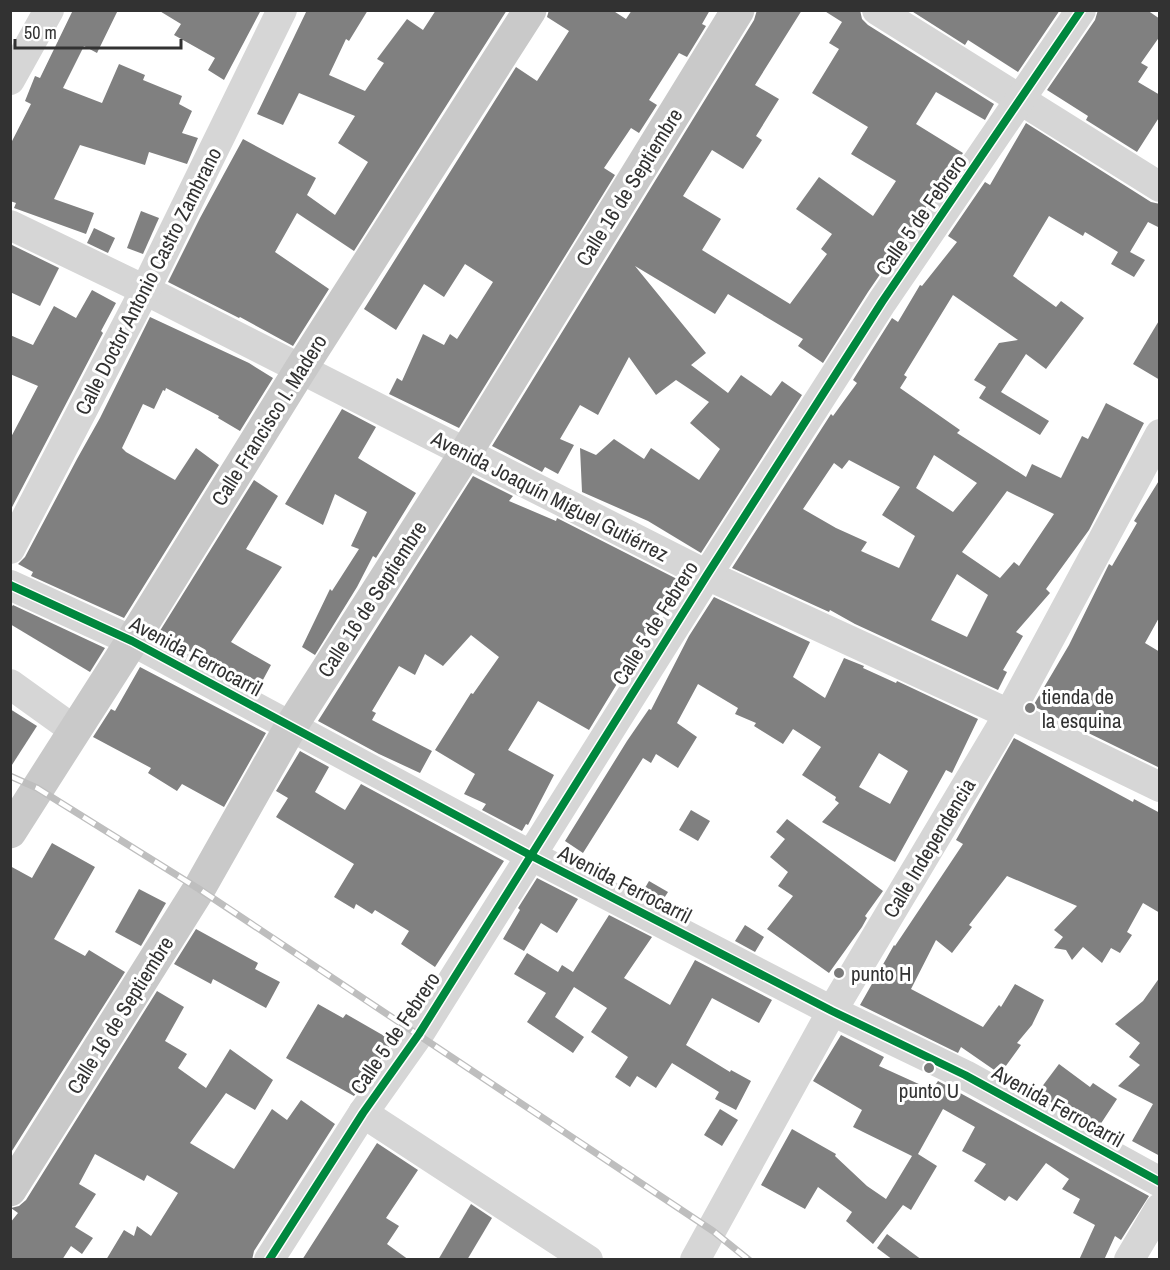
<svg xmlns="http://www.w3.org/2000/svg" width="1170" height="1270" viewBox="0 0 1170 1270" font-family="'Archivo Narrow',sans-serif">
  <rect width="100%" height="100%" fill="#fff"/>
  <g fill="#808080" fill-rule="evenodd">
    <path d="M73,10H118L97,53L84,46L63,88L102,103L119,64L145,75L143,80L182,96L179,104L192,111L182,133L198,138L187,164L149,152L145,165L80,145L54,199L94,213L86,234L14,208L16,203L10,201V145L31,104L25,101L35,76L40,78Z"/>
    <path d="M158,10H261L224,80L208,70L215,58L174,35L181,24Z"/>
    <path d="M307,10H368L349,41L346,39L329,75L365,91L384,63L377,59L407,19L423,30L436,10H507L354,251L297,213L275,252L329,289L293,346L240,317L239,318L168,282L200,218L243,139L316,178L307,195L335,215L368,162L338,143L355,116L299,93L283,125L257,114Z"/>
    <path d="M549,10H612L626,19L632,10H710L702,24L706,26L687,57L679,53L649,100L657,105L639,133L631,128L604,168L615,175L459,428L389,394L397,378L402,381L423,334L444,345L450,334L457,339L493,282L465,264L444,297L424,284L396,330L364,309L516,67L537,81L569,31L547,17Z"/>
    <path d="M757,10H802L755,85L779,99L756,136L762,140L743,169L712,150L683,196L721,219L702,250L790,304L827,254L821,249L832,234L796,209L819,177L873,216L896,181L851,154L868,127L812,93L839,49L829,43L842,22L823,10H860L862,19L868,25L994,104L985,120L936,92L916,124L963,153L868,292L823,363L798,346L803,339L728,294L715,314L635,266L706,353L691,365L728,393L741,375L771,396L782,381L802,395L701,553L648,521L582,492L580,448L596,455L614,439L644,459L651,448L699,480L720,449L690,423L709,402L676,380L656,395L629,357L598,415L580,405L560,439L574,445L558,474L545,467L542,472L492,446L754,20Z"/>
    <path d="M910,10H1060L1018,72L968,40L965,45Z"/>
    <path d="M1098,10H1147L1160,19V36L1141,63L1148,67L1138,82L1160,95V116L1137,152L1086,120L1088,116L1047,90L1095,20Z"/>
    <path d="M1026,123L1151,202L1160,204V228L1148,222L1130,252L1145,260L1134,277L1111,264L1118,252L1085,232L1083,236L1049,216L1013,276L1056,307L1061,301L1084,318L1046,369L1026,354L1001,392L1049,421L1040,435L979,398L986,387L974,380L999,343L1018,340L953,295L904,375L907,377L900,388L960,430L957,433L1026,477L1032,464L1061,478L1082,436L1088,439L1106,403L1144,423L1089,530L1046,589L1050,593L1016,632L1023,636L1003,670L1007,672L998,690L855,624L830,610L829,612L732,568L831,414L833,416L857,383L853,380L892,318L898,322L920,285L922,286L957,242L948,236L985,182L990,185ZM934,455L977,483L953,512L916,488ZM849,460L900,487L882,515L915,536L899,568L861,551L867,542L836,528L803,509L834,463L842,469ZM1007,491L1054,514L1019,566L1014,562L1000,578L962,552ZM957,574L988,595L967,637L931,620Z"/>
    <path d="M141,211L159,218L143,254L127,248Z"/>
    <path d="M94,228L115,238L108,253L87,243Z"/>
    <path d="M10,244L59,268L40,306L10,292Z"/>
    <path d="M92,290L116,303L101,331L103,333L10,511V439L38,386L10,374V335L33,345L54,306L76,318Z"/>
    <path d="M150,317L249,363L273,378L240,431L218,418L219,416L166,388L165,391L163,390L154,409L143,404L122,448L126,452L175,480L196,448L219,465L124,618L31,576L33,572L18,564L25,557L77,459L100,418Z"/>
    <path d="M1160,319V380L1133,364Z"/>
    <path d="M342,409L376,427L358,458L416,493L376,558L373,556L357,587L315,655L302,647L330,589L332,591L359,549L351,546L367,512L335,494L323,525L285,504Z"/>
    <path d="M473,476L513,496L509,501L556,521L557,518L679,580L666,605H665L645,635L646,636L589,730L538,701L508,750L554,775L528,825L526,824L522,831L482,810L486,804L464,794L475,774L435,750L471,693L473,694L499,657L471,635L443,666L425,654L415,675L399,666L372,711L376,713L372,720L432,751L420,773L379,754L318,721Z"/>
    <path d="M1160,479V616L1145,643L1160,652V768L1033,706L1069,645L1109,564L1112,566L1137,523L1134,521Z"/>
    <path d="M254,480L278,496L246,549L282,567L231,642L271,665L258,689L158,634Z"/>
    <path d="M714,597L810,642L793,677L825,698L844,658L864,666L863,668L896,683L897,681L978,719L952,773L946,770L895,862L822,822L839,803L835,800L836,797L802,775L821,747L793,729L783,744L754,726L756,723L735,714L738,708L698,684L677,723L697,737L678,768L656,754L651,763L643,758L583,853L565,841L627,741L649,709L651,710L689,636ZM879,753L908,771L890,804L859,787Z"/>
    <path d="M13,605L105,648L90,672L10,624V609Z"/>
    <path d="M140,667L266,733L224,807L182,784L177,791L148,773L151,768L93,737L111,709L115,711Z"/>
    <path d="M10,709L37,726L10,768Z"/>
    <path d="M1014,738L1133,802L1134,799L1160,813V913L1143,903L1127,932L1132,935L1120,953L1111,948L1102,963L1083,947L1072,960L1066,950L1054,948L1063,937L1054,930L1077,906L1007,876L969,925L972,927L952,953L936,940L911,989L983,1027L999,1005L1001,1007L1015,984L1044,1000L1032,1025L1017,1043L1021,1045L1000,1074L961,1047L958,1053L860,1005L894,945L895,946L963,844L956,840Z"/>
    <path d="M300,751L329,767L315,792L345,810L361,784L504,861L435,967L401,944L409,931L375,910L372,914L356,904L354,909L334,897L354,864L276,817L288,798L276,791Z"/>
    <path d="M691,810L710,821L698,841L679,830Z"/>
    <path d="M787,819L883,891L865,916L867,918L862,927L829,973L767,929L793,896L778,886L788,872L770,857L785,839L776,832Z"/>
    <path d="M52,843L95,867L54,939L85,956L89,950L125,972L10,1154V866L32,878Z"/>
    <path d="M537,878L578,899L557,933L541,923L524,951L503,939L520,910L518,908Z"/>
    <path d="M649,881L668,892L661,903L642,893Z"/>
    <path d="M139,889L166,903L141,946L115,932Z"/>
    <path d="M609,915L652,937L624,978L670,1005L695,960L772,1000L759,1023L712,998L686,1045L730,1072L731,1070L751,1081L736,1110L715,1099L719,1092L672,1063L656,1088L637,1076L630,1087L615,1077L628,1057L591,1032L607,1008L574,987L555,1017L584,1037L573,1053L527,1022L546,993L514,974L527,953L558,972L562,965L573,972Z"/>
    <path d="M745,925L764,937L755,952L735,941Z"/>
    <path d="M196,929L258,963L255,969L280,982L266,1008L213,979L211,984L174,964Z"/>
    <path d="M1160,977V1156L1132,1141L1153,1104L1118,1086L1140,1065L1129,1057L1140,1043L1115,1024L1143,1001Z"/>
    <path d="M157,991L184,1007L165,1041L187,1054L178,1068L206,1088L230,1049L273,1080L255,1110L226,1093L190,1143L234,1169L272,1109L287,1120L301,1100L335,1124L254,1251L252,1260H106L124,1230L134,1236L137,1226L151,1236L178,1193L147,1175L144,1181L95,1154L79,1184L96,1194L75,1227L93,1238L82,1254L71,1246L62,1260H10V1223L18,1213L11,1208L19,1206L26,1200Z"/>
    <path d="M318,1004L343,1018L346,1014L393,1041L354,1096L286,1058Z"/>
    <path d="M841,1035L884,1057L879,1066L932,1090L938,1081L1149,1196L1121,1240L1115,1236L1104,1260H1079L1095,1225L1073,1213L1080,1199L1062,1189L1069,1179L1046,1163L1017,1201L1009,1196L1005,1201L974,1181L986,1164L962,1151L975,1127L943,1109L918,1154L937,1166L911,1210L903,1205L873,1244L846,1221L852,1212L818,1187L805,1209L761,1185L792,1129L836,1154L835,1156L867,1186L886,1199L912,1156L853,1127L862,1110L813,1081Z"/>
    <path d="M1059,1064L1090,1087L1093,1083L1117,1099L1098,1128L1056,1106L1038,1092Z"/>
    <path d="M720,1109L738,1120L722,1146L704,1135Z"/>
    <path d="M377,1143L418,1170L386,1218L399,1226L387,1244L409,1260H302Z"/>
    <path d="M471,1204L492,1218L467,1260H438Z"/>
    <path d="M887,1234L922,1260H893L877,1248Z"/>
  </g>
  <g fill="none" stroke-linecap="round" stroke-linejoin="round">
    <g stroke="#d6d6d6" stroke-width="30">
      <path d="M877,10L1160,187"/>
      <path d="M10,80L49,10"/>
      <path d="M10,225L145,290L707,575L1009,714L1160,787"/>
      <path d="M10,549L145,290L282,10"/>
      <path d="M10,585L132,641L530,855L832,1011L965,1075L1160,1182"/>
      <path d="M10,684L74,730"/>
      <path d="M363,1113L588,1260"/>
      <path d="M269,1260L363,1113L419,1034L707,575L882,302L1081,10"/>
      <path d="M695,1260L832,1011L1009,714L1160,434"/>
      <path d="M1129,1260L1160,1208"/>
    </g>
    <g stroke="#c9c9c9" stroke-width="33">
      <path d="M10,832L132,641L300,370L530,10"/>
      <path d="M10,1190L199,889L290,728L465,454L738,10"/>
    </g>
    <defs>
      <path id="rail" d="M10,776L37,788L199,889L713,1231L749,1260"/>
    </defs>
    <use href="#rail" stroke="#bebebe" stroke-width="7"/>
    <use href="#rail" stroke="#fff" stroke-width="4.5" stroke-dasharray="14" stroke-linecap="butt"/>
    <defs>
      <g id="cycleway">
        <path d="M10,585L132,641L530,855L832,1011L965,1075L1160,1182"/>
        <path d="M269,1260L363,1113L419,1034L707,575L882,302L1081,10"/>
      </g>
    </defs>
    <use href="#cycleway" stroke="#fff" stroke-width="11"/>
    <use href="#cycleway" stroke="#00873e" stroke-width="8"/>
  </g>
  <g fill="#7a7a7a" stroke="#fff" stroke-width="2">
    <circle cx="1030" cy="708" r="6"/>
    <circle cx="839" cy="973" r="6"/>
    <circle cx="929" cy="1068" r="6"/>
  </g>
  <g text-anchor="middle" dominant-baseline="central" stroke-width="6" stroke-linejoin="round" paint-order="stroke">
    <g font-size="21" fill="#323232" stroke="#fff">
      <text transform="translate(629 187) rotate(-58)">Calle 16 de Septiembre</text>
      <text transform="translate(921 215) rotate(-55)">Calle 5 de Febrero</text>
      <text transform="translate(148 281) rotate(-63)">Calle Doctor Antonio Castro Zambrano</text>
      <text transform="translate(269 420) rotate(-58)">Calle Francisco I. Madero</text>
      <text transform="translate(550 496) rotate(27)">Avenida Joaquín Miguel Gutiérrez</text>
      <text transform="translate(372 599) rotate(-57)">Calle 16 de Septiembre</text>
      <text transform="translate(655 623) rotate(-58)">Calle 5 de Febrero</text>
      <text transform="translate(196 656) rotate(28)">Avenida Ferrocarril</text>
      <text transform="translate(929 848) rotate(-59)">Calle Independencia</text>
      <text transform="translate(625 884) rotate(27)">Avenida Ferrocarril</text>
      <text transform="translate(120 1015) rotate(-58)">Calle 16 de Septiembre</text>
      <text transform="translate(395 1033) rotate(-56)">Calle 5 de Febrero</text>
      <text transform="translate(1058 1106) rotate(29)">Avenida Ferrocarril</text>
    </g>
    <g font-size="21" fill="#323232" stroke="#fff" text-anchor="start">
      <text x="1042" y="696">tienda de<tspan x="1042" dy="24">la esquina</tspan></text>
      <text x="851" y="973">punto H</text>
      <text x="929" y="1090" text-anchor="middle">punto U</text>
    </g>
  </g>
  <rect width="1170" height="1270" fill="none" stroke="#323232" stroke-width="24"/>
  <path d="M15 39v9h166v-9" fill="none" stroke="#323232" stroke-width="3"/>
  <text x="24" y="39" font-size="18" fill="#323232" stroke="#ffffff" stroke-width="4.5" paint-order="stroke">50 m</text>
</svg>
